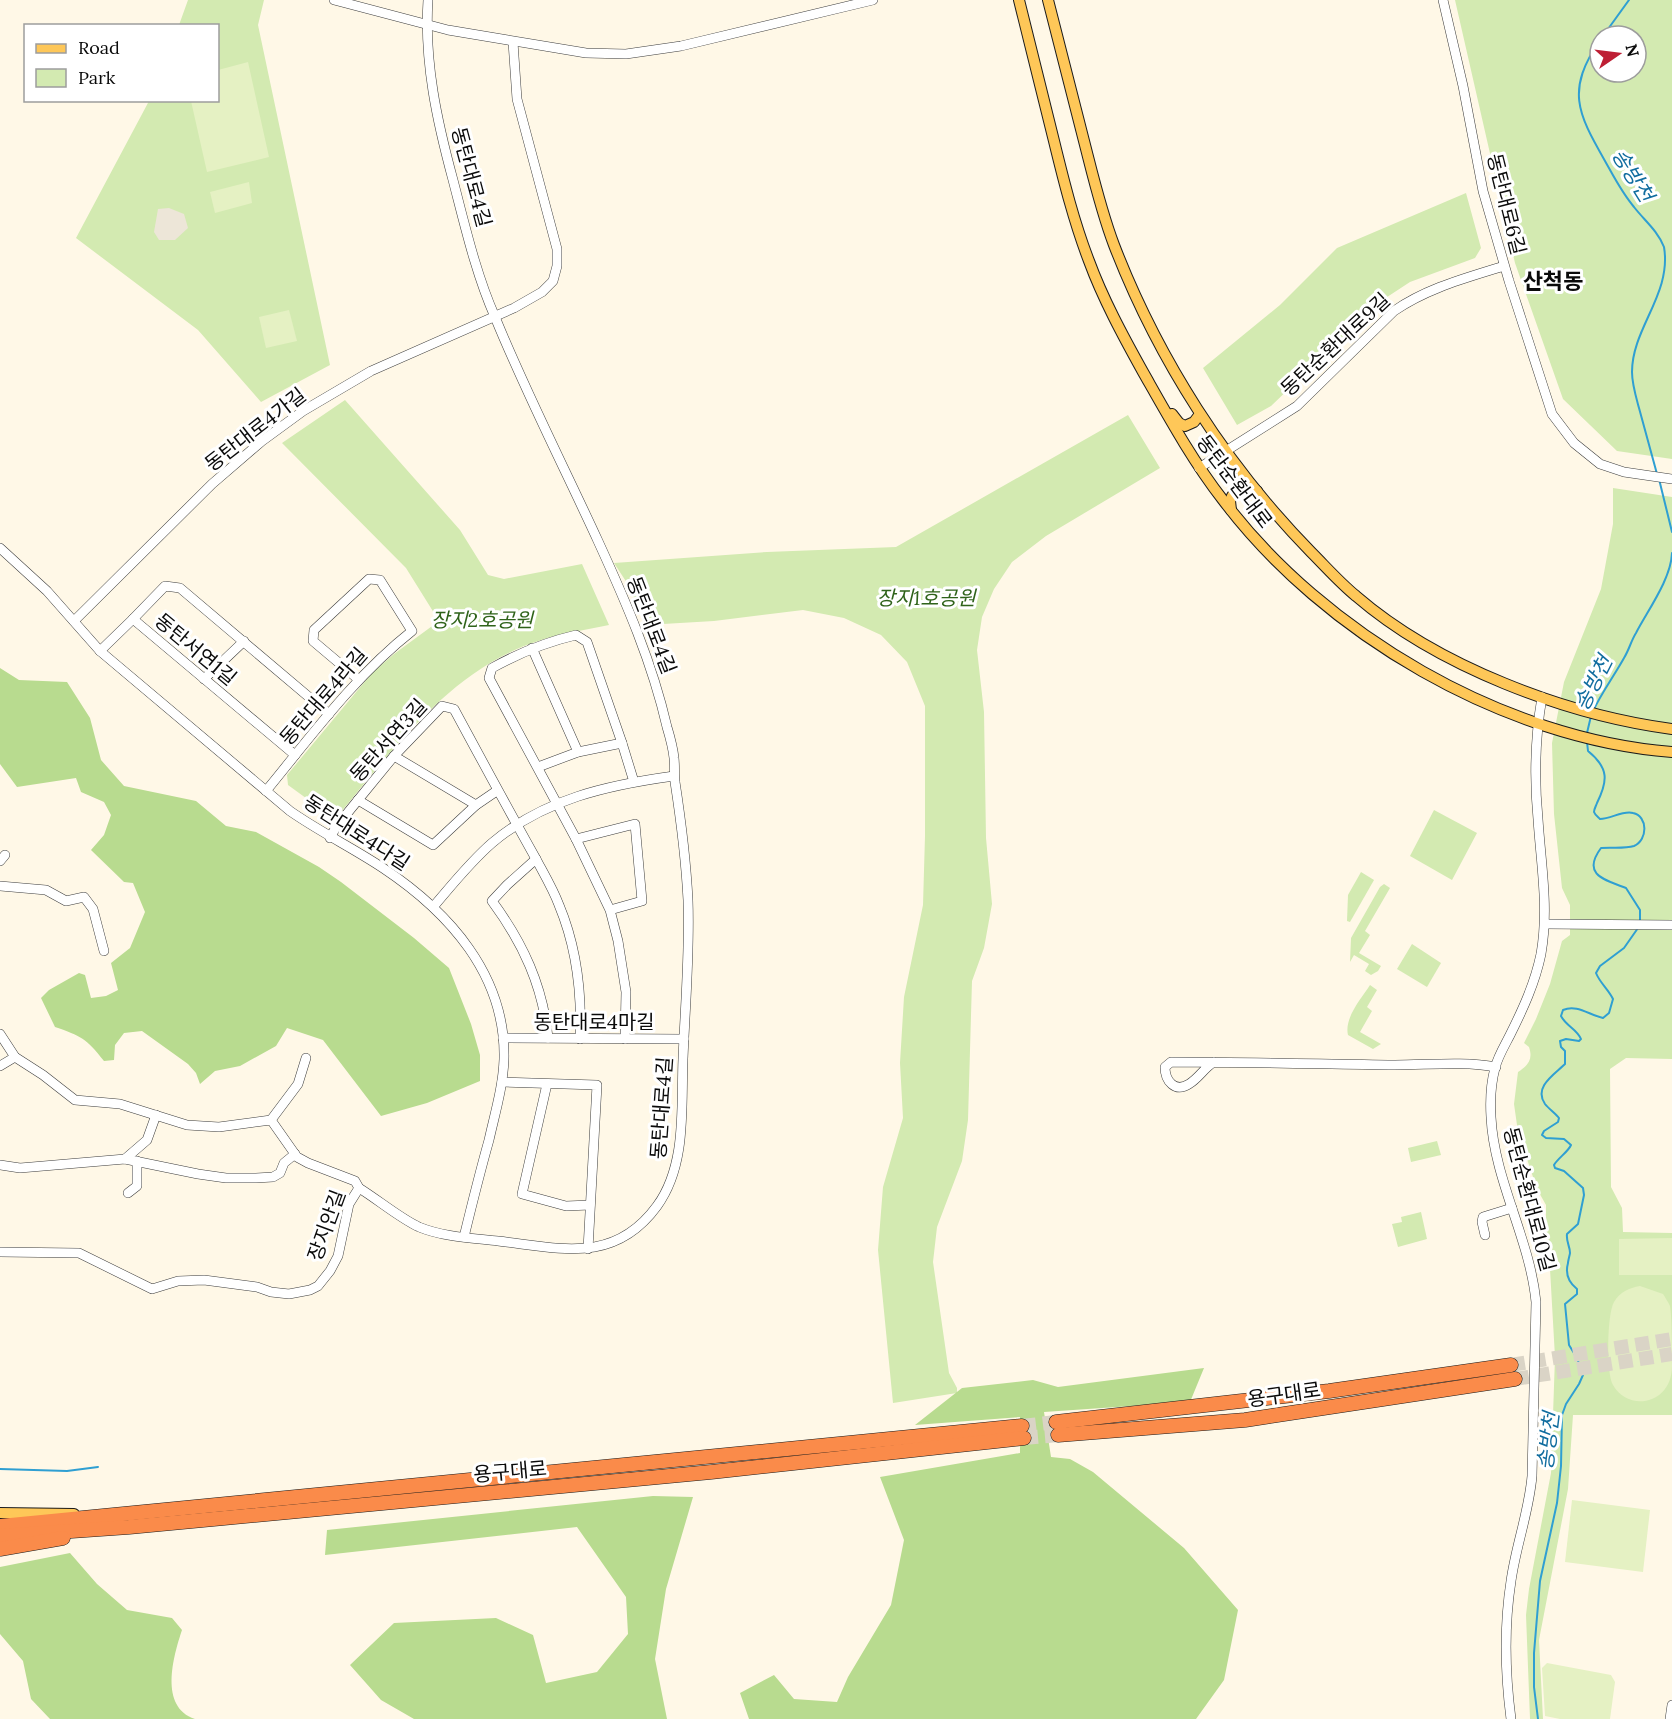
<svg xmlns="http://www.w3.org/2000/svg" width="1672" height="1719" viewBox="0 0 1672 1719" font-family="Lora,'Noto Sans KR',serif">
  <rect width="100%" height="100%" fill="#fff8e7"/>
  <g fill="#d3eab1" fill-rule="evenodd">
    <path d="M188,0H264L258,25L330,365L261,402L198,330L76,238L149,101L218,100V26L179,25Z"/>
    <path d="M1455,0H1672V459L1617,451L1563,399L1515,263ZM1600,36H1636V72H1600Z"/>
    <path d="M1466,193L1481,248L1475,258L1410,282L1381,301L1271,406L1237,425L1203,368L1280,305L1337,248Z"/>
    <path d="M345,400L460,530L488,575L504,579L582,564L609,625C586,630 561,633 538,641C452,669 396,746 340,813L332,817L288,785L287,775L372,673L394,654L439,621L406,568L282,443Z"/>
    <path d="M1128,415L1160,468L1046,536L1012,562L994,589L982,617L977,650L984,712L986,838L992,904L984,948L972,981L968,1120L962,1161L937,1227L933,1262L949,1373L957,1388V1393L893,1403L878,1250L883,1187L903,1118L900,1063L904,997L923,905L925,836V706L907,662L881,635L844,618L803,610L714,621L646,625L629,586L614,563L767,552L896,547Z"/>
    <path d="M1613,488L1672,497V1059L1626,1058L1610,1069L1611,1187L1622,1208L1623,1232L1672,1233V1415H1573L1568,1489L1539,1640L1543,1719H1530L1526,1615L1529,1589L1551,1473L1555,1357L1550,1269L1540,1230L1546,1220V1205L1537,1189L1518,1132L1514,1104L1518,1072C1529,1065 1533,1059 1529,1047L1524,1043L1536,1019L1550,984L1562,941L1570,935V905L1562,888L1554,814L1552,743L1564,682L1601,589L1613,524Z"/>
    <path d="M1434,810L1477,833L1452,880L1410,856Z"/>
    <path d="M1361,872L1374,880L1350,922L1347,921L1348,895Z"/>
    <path d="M1384,884L1390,888L1365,931L1370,935L1359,953L1381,966L1378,971L1371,975L1365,971L1369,964L1354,955L1350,962L1351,938L1380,887Z"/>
    <path d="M1412,944L1441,963L1427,987L1397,969Z"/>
    <path d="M1370,985L1377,990L1367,1007L1372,1011L1360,1032L1381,1044L1373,1049L1348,1035C1344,1018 1361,999 1370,985Z"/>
    <path d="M1437,1141L1441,1155L1411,1162L1408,1148Z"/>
    <path d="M1421,1212L1427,1239L1398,1247L1392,1224L1402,1222L1401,1217Z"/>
  </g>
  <g fill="#b8db8f">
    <path d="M0,668L19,680L67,682L90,718L101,760L124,786L196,801L226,826L256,832L319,867L341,882L414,938L449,968L471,1024L480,1055V1081L427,1103L381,1116L323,1040L287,1028L276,1046L240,1066L215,1071L200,1084L196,1073L188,1064L142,1031L124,1033L115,1045L114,1060L104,1061C86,1038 81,1036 55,1027L41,998L49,990L79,973L85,975L91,998L106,996L118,990L111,963L130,948L145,912L133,883L124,882L91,850L104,835L111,815L104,802L81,792L76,778L17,787L0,764Z"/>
    <path d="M1204,1368L1190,1402L1044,1412L1051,1457L1070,1459L1093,1472L1184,1548L1238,1610L1224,1680L1196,1719H749L740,1693L774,1675L794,1699L837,1702L848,1677L891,1605L904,1540L880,1477L1020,1453V1417L915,1425L962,1388L1033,1380L1058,1387Z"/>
    <path d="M653,1496L693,1497L666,1589L655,1659L667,1719H414L381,1700L350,1665L394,1623L496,1618L533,1635L546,1683L597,1672L628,1634L626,1597L577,1527L325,1555L327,1530Z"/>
    <path d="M70,1553L97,1584L127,1610L172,1618L182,1630C173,1657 159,1707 195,1719H50L31,1699L23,1661L0,1634V1567Z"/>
  </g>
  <g fill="#e5f1c3">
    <path d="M248,62L269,157L207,172L191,101L218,100V70Z"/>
    <path d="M249,182L252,203L215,213L210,192Z"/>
    <path d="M289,310L297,341L266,348L259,317Z"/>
    <path d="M1672,1238V1275H1619V1239Z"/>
    <path d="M1640,1286L1663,1294C1665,1297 1668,1302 1670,1306C1672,1317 1672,1352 1672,1366C1672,1404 1629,1413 1613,1385C1606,1373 1607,1314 1614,1302C1620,1292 1629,1288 1640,1286Z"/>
    <path d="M1572,1500L1650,1510L1643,1572L1565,1562Z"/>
    <path d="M1547,1663L1611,1675L1615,1682L1610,1719H1560L1545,1716L1542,1668Z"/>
  </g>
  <path fill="#ede6d8" d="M169,208L184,214L188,228L175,240H159L154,232L158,209Z"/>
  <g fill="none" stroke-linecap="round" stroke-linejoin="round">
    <g stroke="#2f9fd2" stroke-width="2">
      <path d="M1603,36L1629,0"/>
      <path d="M1600,40C1566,90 1577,112 1605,161C1614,177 1622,193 1634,207C1644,220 1658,231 1664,247C1672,294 1632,328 1632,372C1632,384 1636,397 1639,408C1645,430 1651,452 1657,474"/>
      <path d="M1659,479L1672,532"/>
      <path d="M1593,711C1602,692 1614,676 1624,658C1629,650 1631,641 1636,633C1648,610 1671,579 1672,553"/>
      <path d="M1587,733L1591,716"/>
      <path d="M1587,742L1588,751C1609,768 1608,781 1597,803C1596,806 1594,809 1594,812C1595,815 1598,817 1600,819C1611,819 1623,810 1633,813C1648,816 1648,840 1634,846C1624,849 1611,847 1601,848C1581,875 1605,880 1626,888L1640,910V923"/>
      <path d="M0,1469L67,1471L98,1467"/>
      <path d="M1538,1719L1534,1687V1653L1540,1581L1557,1503L1561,1466L1562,1415L1566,1404L1579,1384L1583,1375L1577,1358L1569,1345L1565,1304L1577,1294V1289C1568,1282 1565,1274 1568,1263C1568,1261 1570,1254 1570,1253C1570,1246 1566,1242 1567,1234L1578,1224L1584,1195L1583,1188L1564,1171L1555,1168L1554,1165C1558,1158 1568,1152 1571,1145L1564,1139L1546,1138L1542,1135L1544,1131L1558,1122L1559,1118C1555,1113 1549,1109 1545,1104C1533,1087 1555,1074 1565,1064V1051L1561,1047L1560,1041L1566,1039L1579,1041L1581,1039C1577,1029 1566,1026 1561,1016L1563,1010C1577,1004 1589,1015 1603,1018L1609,1013L1613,999C1608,989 1600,983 1596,973L1600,966L1624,948L1638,928"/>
    </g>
    <g stroke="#dad4c6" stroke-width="14" stroke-dasharray="14 7" stroke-linecap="butt">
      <path d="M1511,1365L1672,1339"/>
      <path d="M1515,1379L1672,1354"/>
      <path d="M1022,1426L1056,1422"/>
      <path d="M1024,1438L1058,1435"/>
    </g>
    <defs>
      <g id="minor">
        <path d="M334,0L448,30L586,53L626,54L681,46L873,0"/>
        <path d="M1443,0L1463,86L1483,191L1509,281L1552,414L1574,443L1600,464L1624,472L1672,479"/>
        <path d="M1199,468L1297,406L1394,311C1427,288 1466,278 1504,266"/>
        <path d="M0,548L47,591L100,651L290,811C320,832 353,848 383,868C449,912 506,975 504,1059C503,1087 495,1113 489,1140C480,1172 472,1204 464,1237"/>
        <path d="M74,621L212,484L262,441L303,411L371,371L514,308L542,292L553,281L557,266V249L517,99L513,42"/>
        <path d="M532,648L578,752"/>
        <path d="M100,651L133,619"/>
        <path d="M204,679L244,641"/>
        <path d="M622,743L634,782"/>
        <path d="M295,755L133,619L165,586L180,588L329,714"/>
        <path d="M394,756L476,805"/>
        <path d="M538,767L578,752L622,743L587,642L576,635C546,642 519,653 492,668L489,678L576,839"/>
        <path d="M498,790L476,805L433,845L358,800L394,756L442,706L454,709C481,759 508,809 536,859"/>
        <path d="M266,791C312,735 355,676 412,631L380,580L369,579L314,630L313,641L358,679"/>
        <path d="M330,838L336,827L358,800"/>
        <path d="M0,861L5,855"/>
        <path d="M0,886L46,890L66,901L84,897L93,909L104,951"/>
        <path d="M433,907C452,885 470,862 492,843C544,799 608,785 674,776"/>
        <path d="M610,910L576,839L635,824L642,901L610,910L618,941L626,992L625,1039"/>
        <path d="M1545,924L1672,925"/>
        <path d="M0,1034L15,1057L43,1075L75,1100L120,1104L187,1125L219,1127L271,1120L297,1157L308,1163L355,1181L359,1188L349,1204L338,1256L330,1271L318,1286L310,1290L289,1294L271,1292L257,1287L204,1280L178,1281L152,1289L79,1253L0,1252"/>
        <path d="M503,1038L684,1039"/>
        <path d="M548,1038C543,986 523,943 492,901L507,885L536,859C544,874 553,889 559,905C577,948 582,993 580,1039"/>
        <path d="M1214,1062C1204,1068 1199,1078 1189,1084C1175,1093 1165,1081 1165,1067L1171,1062C1246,1062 1320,1064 1395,1065C1428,1065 1463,1061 1496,1067"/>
        <path d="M0,1066L15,1057"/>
        <path d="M502,1082L597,1085L588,1249"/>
        <path d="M547,1084L522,1194L566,1206L590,1205"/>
        <path d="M271,1120L298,1084L306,1058"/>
        <path d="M125,1159L147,1140L156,1115"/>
        <path d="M0,1165L20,1168L125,1159L198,1174L226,1178H256L273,1177L280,1173L284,1163L295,1154"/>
        <path d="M359,1188C377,1199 401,1219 419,1227C443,1237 472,1238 498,1241C559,1248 614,1265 657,1206C687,1165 681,1107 683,1059C685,1007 690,953 688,900C686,861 681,821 675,782C674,774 675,766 674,758C673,748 670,737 667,727C652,662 626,602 598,541C564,467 526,393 495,317C476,274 465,226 453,180C437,121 424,62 428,0"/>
        <path d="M128,1193L137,1186V1161"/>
        <path d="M1485,1235L1482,1222L1483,1217L1512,1208"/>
        <path d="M1511,1719C1505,1673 1504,1626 1511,1581C1516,1545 1529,1512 1532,1476L1536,1302C1530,1239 1494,1180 1491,1117C1490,1101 1491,1083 1495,1068C1498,1056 1505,1045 1510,1035C1523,1009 1535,983 1541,954C1549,908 1541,865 1538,819C1534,778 1535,738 1542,697"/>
        <path d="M1670,1719L1672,1705"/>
      </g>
      <g id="major">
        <path d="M1019,0C1031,47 1042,94 1054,141C1064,182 1074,222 1089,261C1103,299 1123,336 1143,372C1168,416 1192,460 1223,500C1324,634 1504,739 1672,752"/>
        <path d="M1048,0C1060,47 1072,94 1084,141C1093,176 1101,211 1114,245C1158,359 1226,465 1311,552C1326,567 1340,583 1356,596C1437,666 1566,715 1672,729"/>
        <path d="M1172,414L1179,423L1185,426L1194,422L1200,414"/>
        <path d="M1231,510L1230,501L1232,496L1245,490L1257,491"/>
        <path d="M0,1513L74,1514"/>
      </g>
      <g id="highway">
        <path d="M1056,1422L1329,1391L1511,1365"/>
        <path d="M1058,1435L1245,1420L1515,1379"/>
        <path d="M0,1526L1022,1426"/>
        <path d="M0,1536L129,1527L711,1472L1024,1438"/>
        <path d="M0,1549L63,1538"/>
      </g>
    </defs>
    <use href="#minor" stroke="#3d3d3d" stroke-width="10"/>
    <use href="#major" stroke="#1b1b1b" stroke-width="12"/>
    <use href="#highway" stroke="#1b1b1b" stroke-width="15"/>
    <use href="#minor" stroke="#fff" stroke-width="9"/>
    <use href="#major" stroke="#fec758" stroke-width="10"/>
    <use href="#highway" stroke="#fa8b4a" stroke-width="14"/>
  </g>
  <g text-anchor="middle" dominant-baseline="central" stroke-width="6" stroke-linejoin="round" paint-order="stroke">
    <g font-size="20" fill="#0a0a0a" stroke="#fff">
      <text transform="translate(472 177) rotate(75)">동탄대로4길</text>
      <text transform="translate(1507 204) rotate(76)">동탄대로6길</text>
      <text transform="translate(1335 344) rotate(-43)">동탄순환대로9길</text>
      <text transform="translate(255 429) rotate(-38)">동탄대로4가길</text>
      <text transform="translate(1235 481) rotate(53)">동탄순환대로</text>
      <text transform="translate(652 625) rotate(69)">동탄대로4길</text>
      <text transform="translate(196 649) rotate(40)">동탄서연1길</text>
      <text transform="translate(323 696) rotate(-49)">동탄대로4라길</text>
      <text transform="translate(388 740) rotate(-48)">동탄서연3길</text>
      <text transform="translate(357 832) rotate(33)">동탄대로4다길</text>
      <text x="594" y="1021">동탄대로4마길</text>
      <text transform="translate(661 1108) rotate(-86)">동탄대로4길</text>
      <text transform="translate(1530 1199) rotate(75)">동탄순환대로10길</text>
      <text transform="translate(326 1225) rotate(-70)">장지안길</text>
      <text transform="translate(1284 1394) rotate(-8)">용구대로</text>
      <text transform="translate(510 1471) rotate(-5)">용구대로</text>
    </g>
    <g font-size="20" font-style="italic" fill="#2f631a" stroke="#fff">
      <text x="926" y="597">장지1호공원</text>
      <text x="482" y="619">장지2호공원</text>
    </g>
    <g font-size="21" font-style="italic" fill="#116d9f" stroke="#fff">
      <text transform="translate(1633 175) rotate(58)">송방천</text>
      <text transform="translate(1593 683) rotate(-63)">송방천</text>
      <text transform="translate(1548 1441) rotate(-83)">송방천</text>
    </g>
    <g font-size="22" font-weight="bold" fill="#0a0a0a" stroke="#fff">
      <text x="1553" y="281">산척동</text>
    </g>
  </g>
  <rect x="24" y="24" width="195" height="78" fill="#ffffff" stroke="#9d9d9d" stroke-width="1.5"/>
  <rect x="36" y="44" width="30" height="9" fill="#fec758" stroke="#9d9d9d" stroke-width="1.5"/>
  <text x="78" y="54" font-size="18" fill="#0a0a0a">Road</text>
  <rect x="36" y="69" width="30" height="18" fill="#d3eab1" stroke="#9d9d9d" stroke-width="1.5"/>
  <text x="78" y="84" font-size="18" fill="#0a0a0a">Park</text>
  <g transform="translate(1618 54) rotate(76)"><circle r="28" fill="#ffffff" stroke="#9d9d9d" stroke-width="1.5"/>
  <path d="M0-4.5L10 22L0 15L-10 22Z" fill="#be1f34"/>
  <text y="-9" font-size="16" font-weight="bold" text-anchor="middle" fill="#0a0a0a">N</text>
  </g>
</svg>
